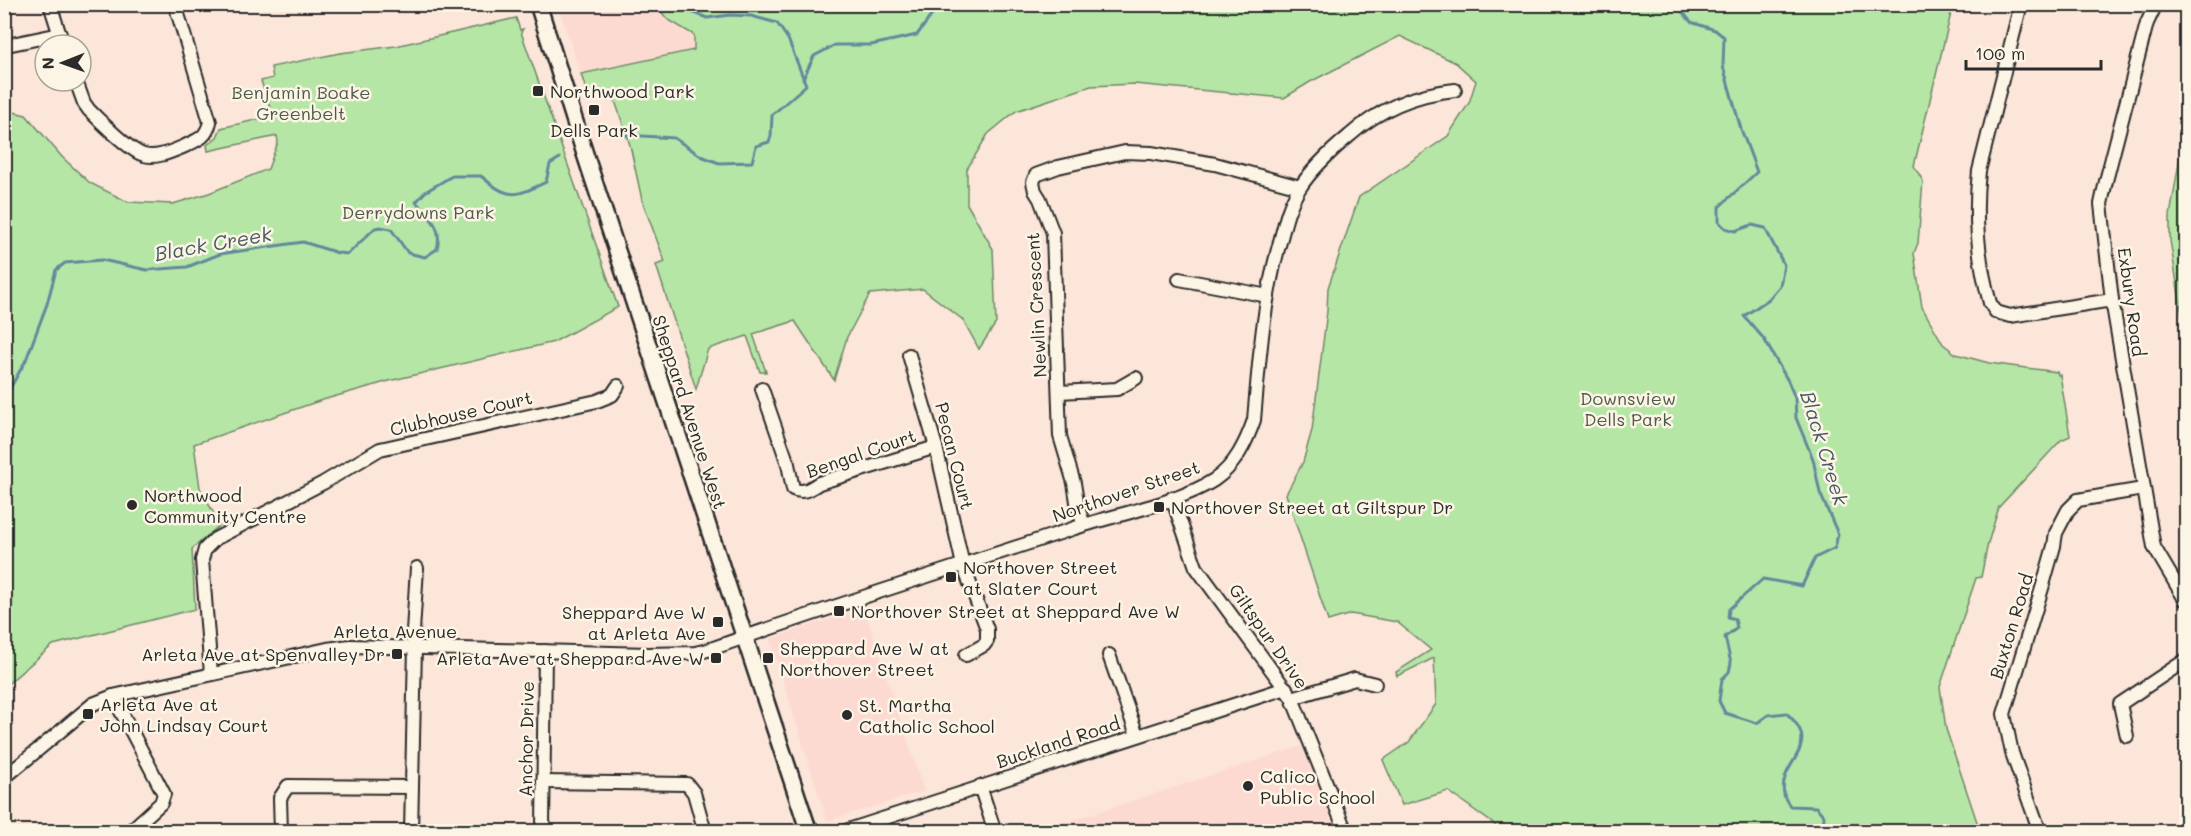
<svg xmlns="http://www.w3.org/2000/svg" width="2191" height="836" viewBox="0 0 2191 836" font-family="Mali,sans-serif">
  <rect width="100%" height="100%" fill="#fce5d9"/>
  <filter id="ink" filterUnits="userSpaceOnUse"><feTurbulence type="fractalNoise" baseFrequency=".0167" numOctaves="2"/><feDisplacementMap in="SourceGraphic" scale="12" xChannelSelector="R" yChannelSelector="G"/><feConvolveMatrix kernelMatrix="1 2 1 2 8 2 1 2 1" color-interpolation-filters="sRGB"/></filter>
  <g filter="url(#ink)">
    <g fill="#fcdad1">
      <path d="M558,5H656L667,19L694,35V50L581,74Z"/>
      <path d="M864,608L924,791L827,821L770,639Z"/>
      <path d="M1302,746L1336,831L1057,832L1055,826Z"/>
    </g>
    <g fill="#b5e6a6" stroke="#708868" stroke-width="1.5">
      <path d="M656,5H1953L1914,166L1923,181L1918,243L1914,253L1922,307L1943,344L1956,354L1989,363L2057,372L2058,375H2060L2070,436L2061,440L1999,507L1988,543L1981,577L1976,578L1940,687L1946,729L1980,831L1497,832L1495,825L1448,791L1402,805L1383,760L1409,742L1436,704L1434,658L1397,676L1396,672L1431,650L1397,622L1351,614L1328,621L1286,494L1303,462L1312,430L1327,311L1328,288L1359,197L1448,136L1469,103L1476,81L1456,63L1400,36L1310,82L1284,98L1134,84L1091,86L1016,111L988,134L967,169V204L993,249L996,323L979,349L963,320L923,289L870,294L847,337L834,380L795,321L753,334L766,372H760L747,336L708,349L696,389L656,265L665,262L642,200L630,145L612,92L588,96L581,74L694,50V35L667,19Z"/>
      <path d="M516,18L520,30L523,29L521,32L618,307L554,342L389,381L319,401L194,444L200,488L220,525L192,549L195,609L53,645L5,686V110L26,115L62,157L90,183L128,202L173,204L209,193L268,169L278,142L277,136L208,151L207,145L217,137L221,128L273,116L261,81L273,78L271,67L340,53L396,46Z"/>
      <path d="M2186,120V339L2170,240V216Z"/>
    </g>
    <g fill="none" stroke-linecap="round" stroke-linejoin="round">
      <g stroke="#62899c" stroke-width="3">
        <path d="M1676,4L1691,22L1715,30L1724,37L1723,66L1741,129L1757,172L1719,207V222L1725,228L1735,231L1752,225L1765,228L1784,265L1780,286L1769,299L1744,316L1764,339L1788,381L1795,398L1796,418L1813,459L1820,493L1838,534L1835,548L1815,558L1802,586L1763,579L1729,609L1728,617L1735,619L1737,628L1725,637L1731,663L1729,672L1722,679L1719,701L1725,713L1757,723L1768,715L1786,713C1826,747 1777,762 1784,794C1784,798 1788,803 1790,806L1816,807L1824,816L1823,832"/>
        <path d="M803,79L814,56L835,45H871L917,35L934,12L946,4"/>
        <path d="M611,134L674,138L701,156L719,163L752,162L756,146L769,142L771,136L772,115L806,85L788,39L777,23L751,16L730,15L707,18L685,9L682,4"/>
        <path d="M4,399L26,360L47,304L56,270L65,263L102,260L147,270L187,267L220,254L303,242L338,253L348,254L375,228L380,227L391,229L408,253L425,257L437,249C443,227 430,218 416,202L425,192L452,176H481C509,200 515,197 546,182L550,164L560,158"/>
      </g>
      <defs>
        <g id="minor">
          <path d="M50,4L63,45"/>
          <path d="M2021,4L1979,171C1974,215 1978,260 1990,303L1996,312L2010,316L2112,300"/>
          <path d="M2156,4L2147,23L2106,181L2101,204L2112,300L2154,547L2186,601"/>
          <path d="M7,45L60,34"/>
          <path d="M76,81L84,103L89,110C99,120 131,152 144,155C156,159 173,151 185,146C199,139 206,138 210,122L175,4"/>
          <path d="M1179,279L1268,296"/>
          <path d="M909,355L936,447L963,565L987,629V641L984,645L966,655"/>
          <path d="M762,389L788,464L793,489C803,494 810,489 819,483L936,447"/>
          <path d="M1059,392L1117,389L1136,378"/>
          <path d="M1172,498L1196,567L1292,698L1346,832"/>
          <path d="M1084,525L1078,508L1074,483L1060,436L1053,233L1040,199L1035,191L1033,182L1036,175L1058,167L1125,152L1151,153L1215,164L1300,187"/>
          <path d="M1109,655L1137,735"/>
          <path d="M211,674L202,560L205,549L215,539L323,483L380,449L597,401L612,395L618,386"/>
          <path d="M113,696L164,794L161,803L129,832"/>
          <path d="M1292,698L1355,679L1375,684"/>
          <path d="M2127,736L2120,704L2186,660"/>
          <path d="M4,778L93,704L113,696L327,649L350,646L648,654L695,653L708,650C828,607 951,569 1072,529C1113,515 1179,503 1214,480C1235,466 1246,443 1254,420C1259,363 1263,305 1278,249C1284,228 1287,208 1299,189C1311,170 1331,151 1349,136C1379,109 1414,94 1455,90"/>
          <path d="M543,782L687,784L694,793L705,832"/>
          <path d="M980,786L995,832"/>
          <path d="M543,828L545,651"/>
          <path d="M281,832L280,798L288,786L412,787"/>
          <path d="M411,832L415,647L413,631L417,568"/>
          <path d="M842,832L1286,688"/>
          <path d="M2040,832L2012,753L2004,714L2043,585L2054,546L2056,533L2068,510L2078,500L2143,489"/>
        </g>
        <path id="major" d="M538,4L585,154L809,832"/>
      </defs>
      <use href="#minor" stroke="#2b2b2b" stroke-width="16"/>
      <use href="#major" stroke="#2b2b2b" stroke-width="20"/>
      <use href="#minor" stroke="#fcf5e5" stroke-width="12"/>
      <use href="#major" stroke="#fcf5e5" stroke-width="15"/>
    </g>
  </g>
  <g fill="#2b2b2b" stroke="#fcf5e5" stroke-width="2">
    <rect x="532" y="85" width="12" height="12" rx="3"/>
    <rect x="588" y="104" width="12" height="12" rx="3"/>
    <circle cx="132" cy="505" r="6"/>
    <rect x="1153" y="501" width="12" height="12" rx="3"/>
    <rect x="945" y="571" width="12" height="12" rx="3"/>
    <rect x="833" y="605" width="12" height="12" rx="3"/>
    <rect x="712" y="616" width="12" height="12" rx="3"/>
    <rect x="391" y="648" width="12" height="12" rx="3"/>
    <rect x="710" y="652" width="12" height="12" rx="3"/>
    <rect x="762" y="652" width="12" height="12" rx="3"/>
    <rect x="82" y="708" width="12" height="12" rx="3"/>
    <circle cx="847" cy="715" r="6"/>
    <circle cx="1248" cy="786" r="6"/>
  </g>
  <g text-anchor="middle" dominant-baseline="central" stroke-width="5" stroke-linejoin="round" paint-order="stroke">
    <g font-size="18" fill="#2b2b2b" stroke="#fcf5e5" text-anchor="start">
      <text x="550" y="91">Northwood Park</text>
      <text x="594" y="130" text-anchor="middle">Dells Park</text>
      <text x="144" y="495">Northwood<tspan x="144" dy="21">Community Centre</tspan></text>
      <text x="1171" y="507">Northover Street at Giltspur Dr</text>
      <text x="963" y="567">Northover Street<tspan x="963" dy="21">at Slater Court</tspan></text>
      <text x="851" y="611">Northover Street at Sheppard Ave W</text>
      <text x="706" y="612" text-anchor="end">Sheppard Ave W<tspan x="706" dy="21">at Arleta Ave</tspan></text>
      <text x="780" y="648">Sheppard Ave W at<tspan x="780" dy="21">Northover Street</tspan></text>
      <text x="385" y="654" text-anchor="end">Arleta Ave at Spenvalley Dr</text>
      <text x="704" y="658" text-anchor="end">Arleta Ave at Sheppard Ave W</text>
      <text x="100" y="704">Arleta Ave at<tspan x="100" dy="21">John Lindsay Court</tspan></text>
      <text x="859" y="705">St. Martha<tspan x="859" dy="21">Catholic School</tspan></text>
      <text x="1260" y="776">Calico<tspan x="1260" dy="21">Public School</tspan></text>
    </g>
    <g font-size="18" fill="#4e5a4a" stroke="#fcf5e5">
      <text x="301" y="92">Benjamin Boake<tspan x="301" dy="21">Greenbelt</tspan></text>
      <text x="418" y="212">Derrydowns Park</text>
      <text x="1628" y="398">Downsview<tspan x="1628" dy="21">Dells Park</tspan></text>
    </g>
    <g font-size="18" fill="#2b2b2b" stroke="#fcf5e5">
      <text transform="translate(2132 302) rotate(82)">Exbury Road</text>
      <text transform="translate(1036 305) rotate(-93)">Newlin Crescent</text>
      <text transform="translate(690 412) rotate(72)">Sheppard Avenue West</text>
      <text transform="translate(461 413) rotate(-13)">Clubhouse Court</text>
      <text transform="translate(861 453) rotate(-19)">Bengal Court</text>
      <text transform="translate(955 456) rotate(76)">Pecan Court</text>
      <text transform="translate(1126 491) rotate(-19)">Northover Street</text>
      <text transform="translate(2011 626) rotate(-73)">Buxton Road</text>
      <text x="395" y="631">Arleta Avenue</text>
      <text transform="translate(1269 636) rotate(55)">Giltspur Drive</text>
      <text transform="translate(526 739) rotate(-89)">Anchor Drive</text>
      <text transform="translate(1058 742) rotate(-18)">Buckland Road</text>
    </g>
    <g font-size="20" font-style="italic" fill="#465a63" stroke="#fcf5e5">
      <text transform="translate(213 243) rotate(-10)">Black Creek</text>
      <text transform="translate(1825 448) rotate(73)">Black Creek</text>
    </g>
  </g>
  <rect width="2191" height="836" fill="none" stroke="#fcf5e5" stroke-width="24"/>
  <rect x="12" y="12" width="2167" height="812" fill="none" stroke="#2b2b2b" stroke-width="2" filter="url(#ink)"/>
  <g transform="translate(63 63) rotate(269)"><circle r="28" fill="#fcf5e5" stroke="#a8a49b" stroke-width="1.5"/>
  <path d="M0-4.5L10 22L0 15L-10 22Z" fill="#2b2b2b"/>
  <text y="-9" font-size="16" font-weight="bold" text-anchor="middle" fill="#2b2b2b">N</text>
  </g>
  <path d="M1966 60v9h135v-9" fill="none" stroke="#2b2b2b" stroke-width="3"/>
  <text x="1975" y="60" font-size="18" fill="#2b2b2b" stroke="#fcf5e5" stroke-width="4.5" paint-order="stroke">100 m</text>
</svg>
